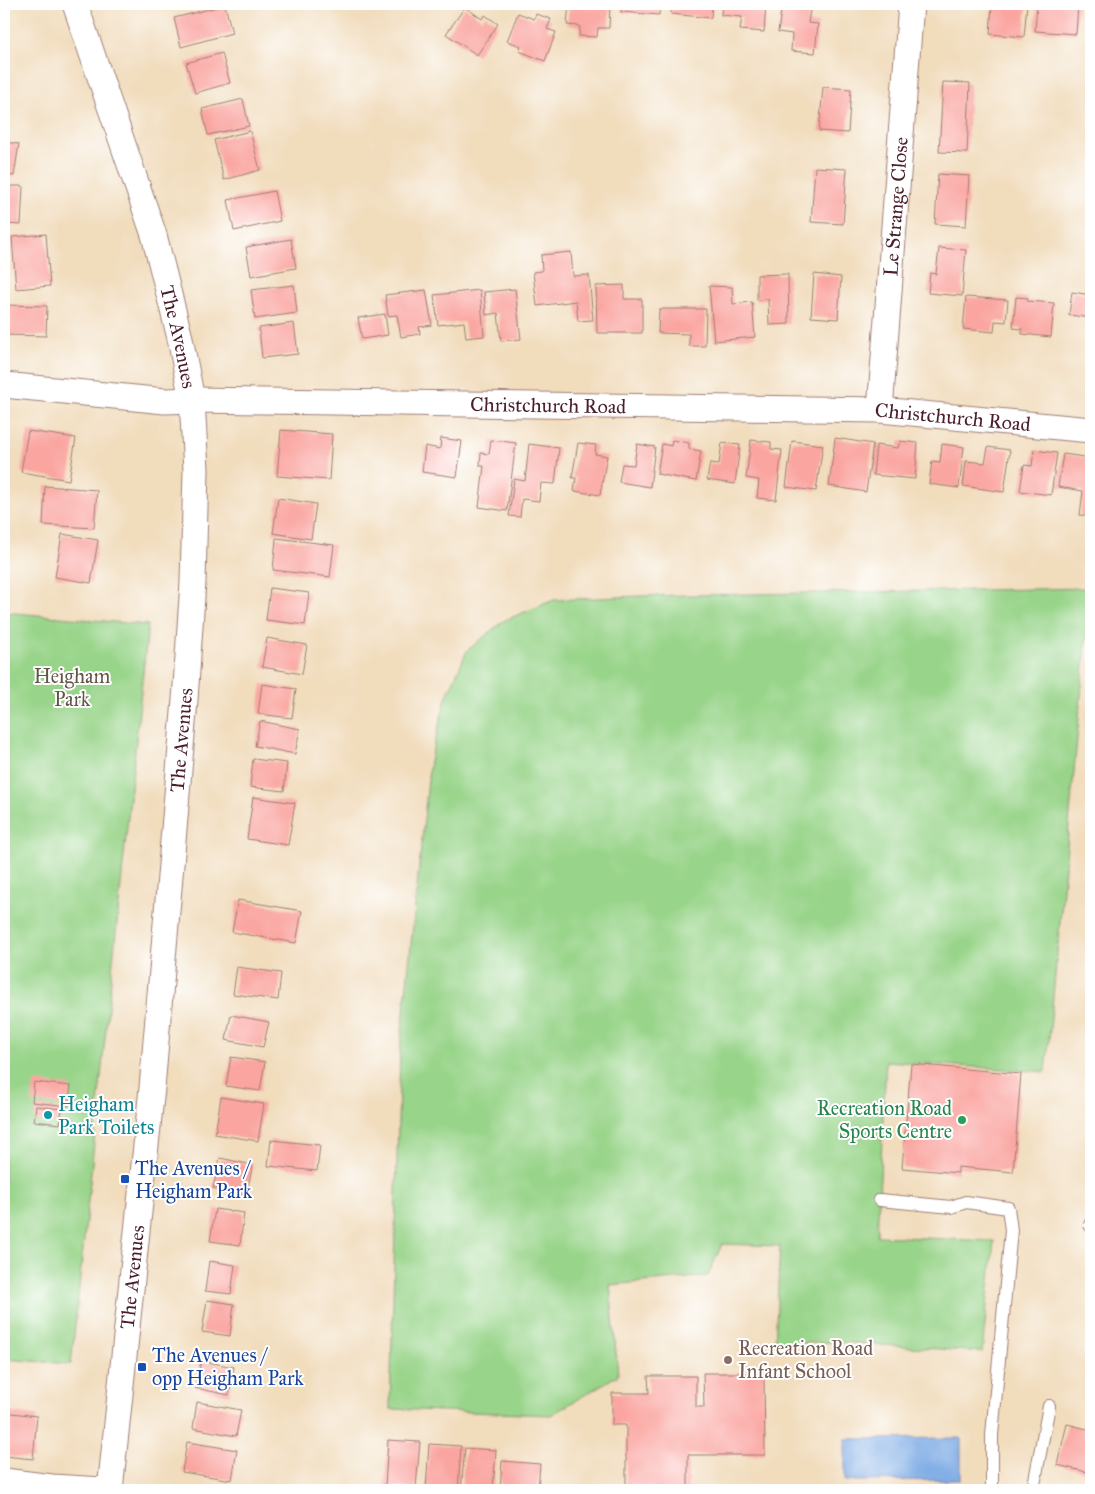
<svg xmlns="http://www.w3.org/2000/svg" width="1095" height="1494" viewBox="0 0 1095 1494" font-family="'IM FELL Great Primer',serif">
  <rect width="100%" height="100%" fill="#fff"/>
  <filter id="ink" filterUnits="userSpaceOnUse"><feTurbulence type="fractalNoise" baseFrequency=".02" numOctaves="2"/><feDisplacementMap in="SourceGraphic" scale="10" xChannelSelector="R" yChannelSelector="G"/><feConvolveMatrix kernelMatrix="1 2 1 2 8 2 1 2 1" color-interpolation-filters="sRGB"/></filter>
  <filter id="wash" filterUnits="userSpaceOnUse"><feTurbulence type="fractalNoise" baseFrequency=".0096" numOctaves="4" result="noise"/><feDisplacementMap in="SourceGraphic" scale="20" xChannelSelector="R" yChannelSelector="G"/><feGaussianBlur stdDeviation="1.12" result="paint"/><feColorMatrix in="noise" values="0 0 0 0 0 0 0 0 0 0 0 0 0 0 0 0 0 1.4 0 .05"/><feComposite in="paint" operator="in"/></filter>
  <g filter="url(#wash)">
    <rect width="100%" height="100%" fill="#f1dcbc"/>
    <g fill="#98d489" stroke="#717a5a">
      <path d="M1091,588L1046,1072L886,1061L877,1236L994,1241L982,1352L839,1342L775,1344L780,1246L722,1244L708,1276L610,1285L618,1375L551,1415L390,1409L400,1051L430,761L446,698L467,651L503,621L554,600L639,596Z"/>
      <path d="M4,612L148,625L71,1364L4,1359Z"/>
    </g>
    <path fill="#79a9e4" stroke="#626488" d="M961,1438V1480L845,1481V1439Z"/>
    <g id="blocks">
      <g fill="#faa5a0">
        <path d="M569,4H610L609,28H598L597,37L579,36L580,26L567,25Z"/>
        <path d="M621,4H660L659,15L621,12Z"/>
        <path d="M672,4H712L711,18L671,14Z"/>
        <path d="M722,4H766L764,32L740,30L742,17L721,15Z"/>
        <path d="M782,4H811L808,23L818,24L815,53L791,51L792,34L778,32Z"/>
        <path d="M992,4H1027L1024,37L990,34Z"/>
        <path d="M1037,4H1078L1076,34L1035,31Z"/>
        <path d="M225,5L232,33L181,47L174,18Z"/>
        <path d="M465,7L482,19L485,15L498,24L477,55L446,34Z"/>
        <path d="M518,13L534,19L536,14L551,19L547,29L556,32L545,61L519,51L521,46L507,41Z"/>
        <path d="M222,53L230,83L195,93L186,63Z"/>
        <path d="M943,82L970,83L967,153L939,152Z"/>
        <path d="M823,87L851,89L848,133L819,131Z"/>
        <path d="M243,99L249,126L208,135L202,109Z"/>
        <path d="M250,131L260,170L224,180L214,140Z"/>
        <path d="M4,142L19,144L14,176L4,175Z"/>
        <path d="M815,167L847,169L843,224L811,222Z"/>
        <path d="M938,174L969,176L966,226L935,224Z"/>
        <path d="M4,186H23L21,225L4,224Z"/>
        <path d="M274,191L280,221L234,231L228,200Z"/>
        <path d="M46,234L50,286L16,289L12,237Z"/>
        <path d="M291,239L296,268L251,276L246,247Z"/>
        <path d="M939,248L966,250L962,296L928,293L930,273L936,274Z"/>
        <path d="M571,252L573,276L589,275L593,320L578,321L576,301L537,306L533,272L542,271L541,255Z"/>
        <path d="M788,274L789,324L769,325L768,299L757,300V275Z"/>
        <path d="M814,274L841,277L838,319L811,317Z"/>
        <path d="M294,285L297,313L255,319L251,290Z"/>
        <path d="M624,285V299H642V333H597L596,286Z"/>
        <path d="M709,286L732,287L733,304L752,302L755,337L714,341Z"/>
        <path d="M515,289L521,339L501,341L498,313L486,315L484,292Z"/>
        <path d="M426,290L432,325L419,327L420,334L401,337L397,315L388,316L385,295Z"/>
        <path d="M480,290L484,336L466,338L464,322L438,325L434,295Z"/>
        <path d="M1072,292L1091,295V318L1069,315Z"/>
        <path d="M966,297L1008,300L1006,322L995,321L994,332L963,329Z"/>
        <path d="M1016,297L1028,298L1027,301L1054,303L1051,337L1022,334V329L1013,328Z"/>
        <path d="M4,305L47,306L46,336L4,335Z"/>
        <path d="M659,309H706L705,346H689V334L658,333Z"/>
        <path d="M385,314L388,335L362,339L358,318Z"/>
        <path d="M294,323L298,354L262,358L259,328Z"/>
        <path d="M281,430L332,434L329,480L277,476Z"/>
        <path d="M28,431L76,438L69,480L21,472Z"/>
        <path d="M441,438L462,441L457,477L422,472L425,446L440,449Z"/>
        <path d="M835,438L873,444L866,492L829,486Z"/>
        <path d="M491,440L516,443L507,511L479,507L484,466H480L481,453L489,454Z"/>
        <path d="M672,440L689,443V449L701,451L696,481L657,474L662,444L671,446Z"/>
        <path d="M751,440L771,442V449L782,450L776,500L757,498L759,480L746,478Z"/>
        <path d="M792,441L823,445L816,491L786,487Z"/>
        <path d="M900,441L918,443L915,479L873,475L876,445L898,448Z"/>
        <path d="M578,443L596,445L595,454L607,456L600,495L574,491L576,478H572Z"/>
        <path d="M722,443L740,445L735,484L707,480L710,463L719,464Z"/>
        <path d="M529,444L559,448L555,484L541,483L539,501L522,499L520,517L509,516L514,479L525,481Z"/>
        <path d="M637,444L655,447L650,487L619,482L622,464L634,465Z"/>
        <path d="M942,444L964,447L959,488L929,484L932,461L940,462Z"/>
        <path d="M988,447L1010,450L1004,492L963,486L966,461L985,463Z"/>
        <path d="M1034,450L1057,453L1051,495L1020,491L1024,465L1032,466Z"/>
        <path d="M1063,454L1091,458V516L1080,515L1083,491L1058,487Z"/>
        <path d="M45,486L97,490L94,528L43,525Z"/>
        <path d="M278,498L316,504L311,539L273,533Z"/>
        <path d="M62,534L98,540L91,583L55,577Z"/>
        <path d="M276,538L334,545L330,577L273,570Z"/>
        <path d="M270,588L309,593L305,625L266,620Z"/>
        <path d="M267,638L307,645L302,674L262,667Z"/>
        <path d="M262,684L296,689L292,718L258,714Z"/>
        <path d="M260,721L300,729L295,754L255,746Z"/>
        <path d="M253,759L287,763L284,791L250,787Z"/>
        <path d="M253,797L295,803L288,845L247,839Z"/>
        <path d="M238,900L302,911L296,943L232,932Z"/>
        <path d="M237,967L281,973L278,1000L233,994Z"/>
        <path d="M231,1015L269,1022L263,1047L226,1040Z"/>
        <path d="M231,1057L265,1062L260,1091L226,1086Z"/>
        <path d="M911,1064L1021,1074L1013,1172L958,1167V1173L902,1168Z"/>
        <path d="M34,1082L71,1086L68,1106L32,1102Z"/>
        <path d="M221,1097L264,1104L258,1141L215,1134Z"/>
        <path d="M36,1106L62,1109L60,1124L34,1121Z"/>
        <path d="M271,1140L320,1145L317,1171L268,1166Z"/>
        <path d="M220,1158L253,1165L246,1195L213,1188Z"/>
        <path d="M215,1209L244,1213L240,1245L210,1241Z"/>
        <path d="M209,1261L235,1265L231,1294L205,1291Z"/>
        <path d="M207,1300L234,1304L230,1336L202,1332Z"/>
        <path d="M201,1361L234,1367L229,1395L195,1388Z"/>
        <path d="M703,1373H764L765,1455H688V1490H626V1425H612V1393H649L648,1376H696V1407H704Z"/>
        <path d="M197,1402L241,1410L236,1436L193,1428Z"/>
        <path d="M4,1412L37,1416L33,1459L4,1456Z"/>
        <path d="M1067,1424L1091,1430V1473L1057,1465Z"/>
        <path d="M388,1440L420,1442L416,1488L385,1486Z"/>
        <path d="M187,1442L237,1450L232,1480L182,1472Z"/>
        <path d="M429,1444L461,1446L458,1490H426Z"/>
        <path d="M465,1448L496,1450L493,1490H461Z"/>
        <path d="M502,1461L540,1464L538,1490H500Z"/>
      </g>
    </g>
  </g>
  <g filter="url(#ink)">
    <use href="#blocks" fill-opacity="0" stroke="#9e7e74" stroke-width="1"/>
    <g fill="none" stroke-linecap="round" stroke-linejoin="round">
      <defs>
        <g id="service">
          <path d="M880,1200L951,1207L966,1202L1008,1208L1011,1230L992,1435V1490"/>
          <path d="M1090,1225L1091,1223"/>
          <path d="M1033,1490L1049,1406"/>
        </g>
        <g id="minor">
          <path id="s1" d="M75,4L154,235L180,338L192,400L196,470L193,582L185,700L152,1088L110,1490"/>
          <path id="s2" d="M4,385L165,401L194,400L880,410L1091,430"/>
          <path id="s3" d="M880,410L911,4"/>
          <path d="M4,1481L52,1487L103,1490"/>
        </g>
      </defs>
      <use href="#service" stroke="#9e7e74" stroke-width="14"/>
      <use href="#minor" stroke="#9e7e74" stroke-width="27"/>
      <use href="#service" stroke="#fff" stroke-width="12"/>
      <use href="#minor" stroke="#fff" stroke-width="25"/>
    </g>
  </g>
  <circle fill="#0f9aa8" stroke="#fff" stroke-width="2" cx="48" cy="1115" r="5"/>
  <circle fill="#2e9e5b" stroke="#fff" stroke-width="2" cx="962" cy="1120" r="5"/>
  <g fill="#1a4fb4" stroke="#fff" stroke-width="2">
    <rect x="120" y="1174" width="10" height="10" rx="2.5"/>
    <rect x="137" y="1362" width="10" height="10" rx="2.5"/>
  </g>
  <circle fill="#8d6e63" stroke="#fff" stroke-width="2" cx="728" cy="1360" r="5"/>
  <g text-anchor="middle" dominant-baseline="central" stroke-width="4" stroke-linejoin="round" paint-order="stroke">
    <g font-size="20" fill="#4a1f2b" stroke="#fff">
      <text stroke="none"><textPath href="#s3" startOffset="204">Le Strange Close</textPath></text>
      <text stroke="none"><textPath href="#s1" startOffset="349">The Avenues</textPath></text>
      <text stroke="none"><textPath href="#s2" startOffset="545">Christchurch Road</textPath></text>
      <text stroke="none"><textPath href="#s2" startOffset="950">Christchurch Road</textPath></text>
      <text transform="translate(181 740) rotate(-85)">The Avenues</text>
      <text transform="translate(132 1277) rotate(-84)">The Avenues</text>
    </g>
    <g font-size="20" fill="#615547" stroke="#fff">
      <text x="72" y="676">Heigham<tspan x="72" dy="23">Park</tspan></text>
    </g>
    <g font-size="20" fill="#0d838f" stroke="#fff" text-anchor="start">
      <text x="58" y="1104">Heigham<tspan x="58" dy="23">Park Toilets</tspan></text>
    </g>
    <g font-size="20" fill="#27864d" stroke="#fff" text-anchor="end">
      <text x="952" y="1108">Recreation Road<tspan x="952" dy="23">Sports Centre</tspan></text>
    </g>
    <g font-size="20" fill="#164399" stroke="#fff" text-anchor="start">
      <text x="135" y="1168">The Avenues /<tspan x="135" dy="23">Heigham Park</tspan></text>
      <text x="152" y="1355">The Avenues /<tspan x="152" dy="23">opp Heigham Park</tspan></text>
    </g>
    <g font-size="20" fill="#785e54" stroke="#fff" text-anchor="start">
      <text x="738" y="1348">Recreation Road<tspan x="738" dy="23">Infant School</tspan></text>
    </g>
  </g>
  <rect width="1095" height="1494" fill="none" stroke="#fff" stroke-width="20"/>
</svg>
